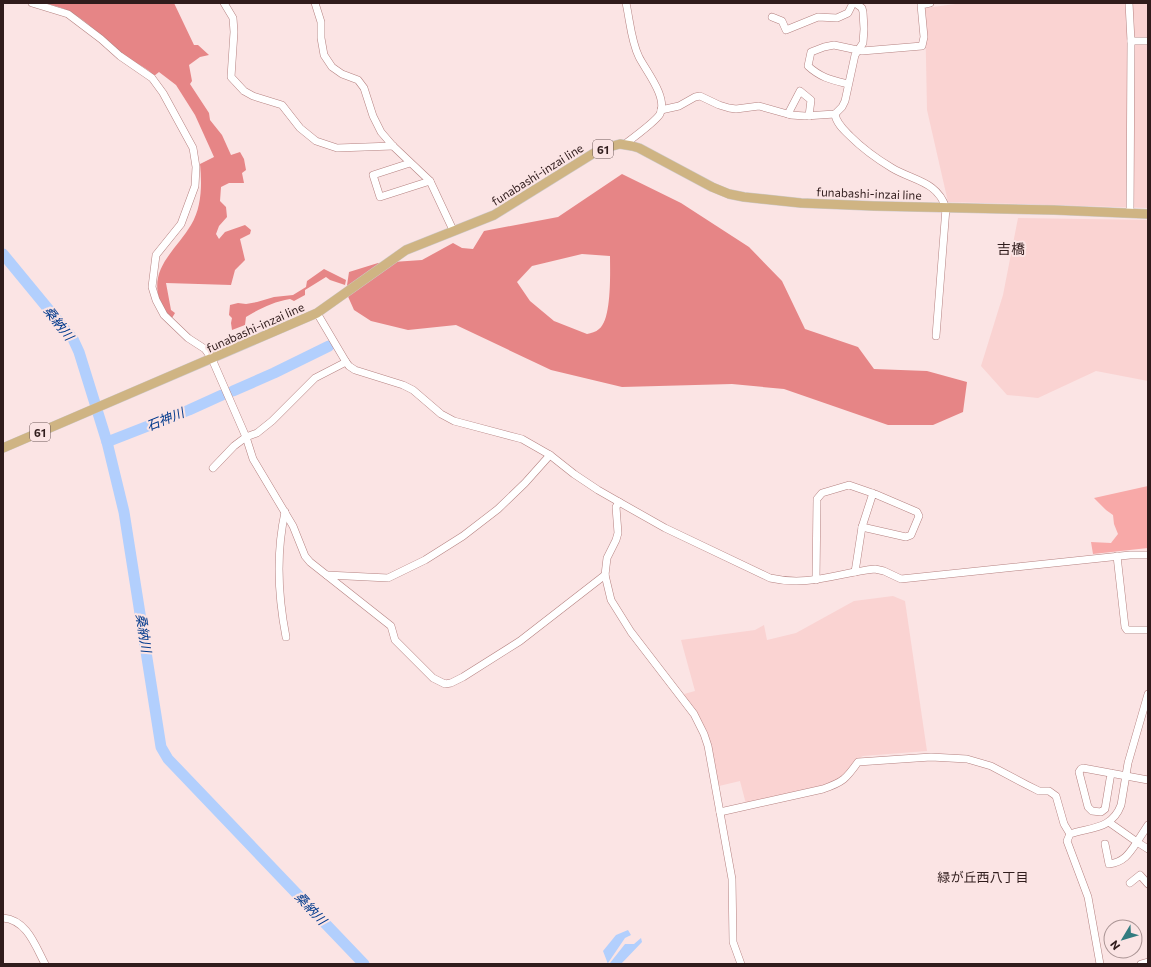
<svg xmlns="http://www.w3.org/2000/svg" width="1151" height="967" viewBox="0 0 1151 967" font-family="Commissioner,'Noto Sans JP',sans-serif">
  <rect width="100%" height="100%" fill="#fbe4e4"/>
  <g fill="#fad3d2">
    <path d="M963,3H1148V208L948,202L927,110L925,8Z"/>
    <path d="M1018,218L1148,220V381L1096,371L1038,398L1007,395L981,366L1003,295Z"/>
    <path d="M893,596L905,601L927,751L863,756L856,760L847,772L838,780L824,787L746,804L740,781L719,786L711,744L707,731L696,712L684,694L695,691L681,640L755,630L764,625L767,640L796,633L854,601Z"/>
  </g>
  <path fill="#f8a9a8" d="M1148,486V548L1093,554L1091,542L1111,543L1118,534L1114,524L1113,515L1106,510L1094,498Z"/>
  <g fill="#e68586" fill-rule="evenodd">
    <path d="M43,3H174L194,45H198L209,55L200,57L189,65L192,81L190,84L209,113L210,120L222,135L231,155L240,152L244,159L246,170L242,173L244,183H229L221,187L220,201L226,207L227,217L219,226L216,234L219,239L225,232L245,225L251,230L250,234L240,239L245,260L235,270L231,285L166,283L171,310L175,313L172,318C165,314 161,305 159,298C150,267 177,249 191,225C202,207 202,184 200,164L214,157L195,115L176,85L159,72L154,76C147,67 136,64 126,57C107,43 91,23 70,12C62,7 52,5 43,3Z"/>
    <path d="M622,174L681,203L749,247L782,281L805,329L858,347L874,369L927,371L967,382L963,412L933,425H888L784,389L732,384L622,387L551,370L456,325L408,330L371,321L354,310L346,292L349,272L378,263L422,260L453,243L462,248L473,249L484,231L558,217ZM582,254L610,256C610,271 612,320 599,329C596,332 591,333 587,334L554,321L530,301L517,282L532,266Z"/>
    <path d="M324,269L346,280L345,285L330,280L326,277L305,290V295L294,301L290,299C273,302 261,308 246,317L245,325L232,330L231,323L232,318L229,315L230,305L238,303L246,304L257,302L274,297L293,295L306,287L307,281Z"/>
  </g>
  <path fill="#b2cffd" d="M628,930L631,935L625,938L608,963H610L625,944H634L641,938L642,942L621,964H608L603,951L616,935Z"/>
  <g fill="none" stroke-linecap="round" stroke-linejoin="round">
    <g stroke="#b2cffd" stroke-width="11">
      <path d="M3,254L73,339L79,352L107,442L124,512L161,747L168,759L364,964"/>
      <path d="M233,391L274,373L329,346"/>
      <path d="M107,442L189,410L222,395"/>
    </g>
    <defs>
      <g id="minor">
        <path d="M32,3L68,14L101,39L120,56L152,78L163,93L193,148L196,167L195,186L181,224L156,255L152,287L156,300L164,315L188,338L205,349L212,359L246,437L253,459L293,526L305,556L310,562L391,626L395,640L433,678L445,684L451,683L463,677L520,641L605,575"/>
        <path d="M224,3L233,18L234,32L231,77L244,91L253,96L282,105L300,128L316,141L337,148L393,146"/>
        <path d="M315,3L321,22V38L324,55L332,67L342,74L358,80L364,88L373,116L381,132L393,146L430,181L453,230"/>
        <path d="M1129,3L1131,41L1130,213"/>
        <path d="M772,17L782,21L786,30L818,17L837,18L848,13L853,3"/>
        <path d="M1131,41H1148"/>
        <path d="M848,84C832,80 821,78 808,66L811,52L824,47L834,45L862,51L922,46L924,37L921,5L930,3"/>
        <path d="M661,110L679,106L695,97L700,96L719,105L729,108L736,109L759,106L791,115L805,116L835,114L842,107L845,101L855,55L863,43L864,29L863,12L862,8L855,3"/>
        <path d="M788,114L800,91L811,100L809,116"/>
        <path d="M835,114C836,123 844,130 850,136C862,148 877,159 892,168C914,181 937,181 946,208L936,336"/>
        <path d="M625,144C633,138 656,121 660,114C668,97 646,71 639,57C631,41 630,21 626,3"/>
        <path d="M410,163L373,175L380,197L430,181"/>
        <path d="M317,313L346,362L349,366L355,370L403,385L413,390L441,414L454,421L522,439L550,455L574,474L598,490L619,502L665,528L770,578C809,587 837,573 875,569L884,571L901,579L1130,555H1148"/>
        <path d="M213,468L234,446L246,437L257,433L272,421L315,378L346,362"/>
        <path d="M619,502L616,507L618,533L616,540L607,558L605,575L611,600L631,632L694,714L704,734L708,746L732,879L733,942L741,964"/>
        <path d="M285,512C276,553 278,596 286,637"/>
        <path d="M1117,556L1125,627L1127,630H1148"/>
        <path d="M855,572L862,527"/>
        <path d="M327,575L388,578L425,560L463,536L498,509L525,483L550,455"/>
        <path d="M816,580L817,499L822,493L849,485L875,494L917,512L919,516L911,535L906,537L862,527L873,493"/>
        <path d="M1111,773L1105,809L1101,812L1092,811L1088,807L1079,772L1081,769L1083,768C1105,772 1127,776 1148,780"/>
        <path d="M720,812L823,789C843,782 846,779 858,762L931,757L967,759L991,766L1027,785L1039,791H1049L1056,796L1064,824L1070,834"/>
        <path d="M1148,825L1137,842L1148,849"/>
        <path d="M1105,844L1109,864C1124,862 1129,854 1137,842L1110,823"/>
        <path d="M1130,883L1140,875L1148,884"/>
        <path d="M3,918C27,920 35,945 45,964"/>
        <path d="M1100,964L1088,897L1067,841L1070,834C1092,827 1112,829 1121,805L1128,763L1148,694"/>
        <path d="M1141,964L1148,962"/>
      </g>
      <path id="major" d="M3,448L317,313L406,250L494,215L594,153L605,148L620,144L632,146L639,148L712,187L729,194L744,197L801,203L874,206L1054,210L1148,214"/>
    </defs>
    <use href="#minor" stroke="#b58281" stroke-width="8"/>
    <use href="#major" stroke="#cdc9c9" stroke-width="10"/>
    <use href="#minor" stroke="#fff" stroke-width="7"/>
    <use href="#major" stroke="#cfb483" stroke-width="9"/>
  </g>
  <g text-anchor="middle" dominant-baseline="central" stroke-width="4" stroke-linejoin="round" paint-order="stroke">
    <g fill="#fbe4e4" stroke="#6d5858" stroke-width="1">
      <rect x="593" y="140" width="20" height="18" rx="3"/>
      <rect x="30" y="423" width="20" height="18" rx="3"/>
    </g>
    <g font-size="11" font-weight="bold" fill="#301c1c">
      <text x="603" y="149">61</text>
      <text x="40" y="432">61</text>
    </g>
    <g font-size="12" fill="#301c1c" stroke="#fbe4e4">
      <text transform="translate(537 174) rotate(-32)">funabashi-inzai line</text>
      <text transform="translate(869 193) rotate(2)">funabashi-inzai line</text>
      <text transform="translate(255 327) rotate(-24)">funabashi-inzai line</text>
    </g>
    <g font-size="13" font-style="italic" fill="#00398c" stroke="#fbe4e4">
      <text transform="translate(59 323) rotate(52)">桑納川</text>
      <text transform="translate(165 419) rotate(-22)">石神川</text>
      <text transform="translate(144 633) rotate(81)">桑納川</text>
      <text transform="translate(311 908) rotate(47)">桑納川</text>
    </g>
    <g font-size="13" fill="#301c1c" stroke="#fbe4e4">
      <text x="983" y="877">緑が丘西八丁目</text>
    </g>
    <g font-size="14" fill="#301c1c" stroke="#fbe4e4">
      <text x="1011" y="248">吉橋</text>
    </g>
  </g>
  <rect width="1151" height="967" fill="none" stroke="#301c1c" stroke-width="8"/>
  <g transform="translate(1123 939) rotate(232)"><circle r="19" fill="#fbe4e4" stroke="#aa9494"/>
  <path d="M0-3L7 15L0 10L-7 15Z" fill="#337c80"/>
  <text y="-6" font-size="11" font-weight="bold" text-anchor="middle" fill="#301c1c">N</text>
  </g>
</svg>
